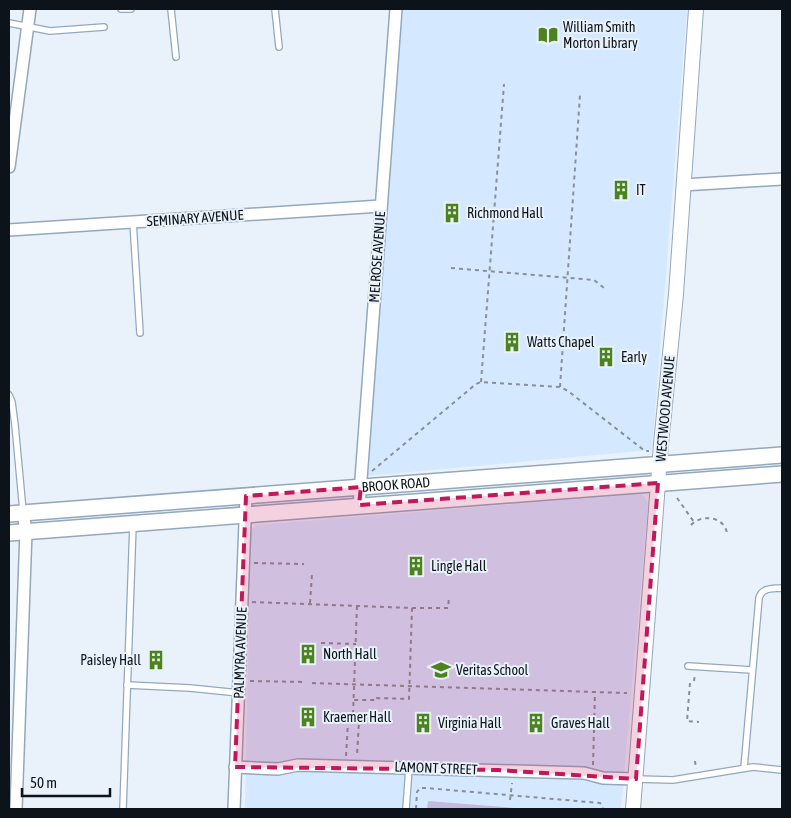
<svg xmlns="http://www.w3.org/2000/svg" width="791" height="818" viewBox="0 0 791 818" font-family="'Asap Condensed',sans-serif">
  <rect width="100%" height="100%" fill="#e9f2fa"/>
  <g fill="#d4e9ff">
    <path d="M402,9H687L652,450L366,476Z"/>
    <path d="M641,494L645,497L648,505L621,809H245L251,530L257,525Z"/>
  </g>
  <path fill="#c3bae2" d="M428,801L528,809H427Z"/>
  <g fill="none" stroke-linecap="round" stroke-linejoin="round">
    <defs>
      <g id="service">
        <path d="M121,9H131"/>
        <path d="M171,9L176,57"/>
        <path d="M275,9L279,47"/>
        <path d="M9,23L50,31L104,27"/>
        <path d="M133,222L140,333"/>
        <path d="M9,395L12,402L15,425L23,511"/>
        <path d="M688,666L752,670"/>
        <path d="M127,685L190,688L239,693"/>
        <path d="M744,768L759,598C762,587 773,589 782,588"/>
        <path d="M636,779L673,780L753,767L782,770"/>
        <path d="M123,809L133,524"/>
        <path d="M406,809L409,768"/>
      </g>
      <g id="minor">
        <path d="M9,167L30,9"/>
        <path d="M683,185L782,179"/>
        <path d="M9,230L381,206"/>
        <path d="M359,506L396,9"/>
        <path d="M235,767L278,769L298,765L584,773L603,778L636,779"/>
        <path d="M16,809L26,531L23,513"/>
        <path d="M234,809L246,496"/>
      </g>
      <path id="tertiary" d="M633,809L661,444L676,294L696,9"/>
      <g id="secondary">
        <path id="s1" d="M9,514L782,455"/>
        <path d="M9,533L782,474"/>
      </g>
    </defs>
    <use href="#service" stroke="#94a8bc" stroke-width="8"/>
    <use href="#minor" stroke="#94a8bc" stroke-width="14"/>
    <use href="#tertiary" stroke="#94a8bc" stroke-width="16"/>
    <use href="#secondary" stroke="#94a8bc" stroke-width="18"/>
    <g stroke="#889097" stroke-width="2" stroke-dasharray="4 4" stroke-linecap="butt">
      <path d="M451,268L594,280L604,288"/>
      <path d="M481,382L504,84"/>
      <path d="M560,387L580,95"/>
      <path d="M372,471L476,384L481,382L560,387L568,391L645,451H649"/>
      <path d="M677,498L694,522"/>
      <path d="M691,525C701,514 724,516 727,533"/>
      <path d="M254,563L304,564"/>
      <path d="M252,602L412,608L409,699L376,698V700H353"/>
      <path d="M310,603L312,574"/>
      <path d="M412,608H448L449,598"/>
      <path d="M321,643L356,644"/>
      <path d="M250,681L306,682"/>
      <path d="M694,681L695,674"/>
      <path d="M312,683L627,693"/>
      <path d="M690,683L687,721L699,722"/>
      <path d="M353,714L357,605"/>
      <path d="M346,756L348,722H359L357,755"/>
      <path d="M695,761L696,769"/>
      <path d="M593,765L595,692"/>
      <path d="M510,800L512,783"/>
      <path d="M416,809L417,792L420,788H426L600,803L602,805L603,809"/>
    </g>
    <use href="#service" stroke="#fff" stroke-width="5.5"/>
    <use href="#minor" stroke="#fff" stroke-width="11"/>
    <use href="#tertiary" stroke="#fff" stroke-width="14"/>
    <use href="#secondary" stroke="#fff" stroke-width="15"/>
  </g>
  <path fill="#c2185b" fill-opacity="0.2" stroke="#c2185b" stroke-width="4" stroke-dasharray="10 6" stroke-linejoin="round" d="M658,483L636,779L498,770L235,767L246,496L361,487L359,505Z"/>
  <defs>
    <symbol id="library-bare" viewBox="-9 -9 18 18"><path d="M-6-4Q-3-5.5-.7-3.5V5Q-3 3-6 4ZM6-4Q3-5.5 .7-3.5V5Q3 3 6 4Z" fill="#4c831c" stroke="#e9f2fa" stroke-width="2.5" paint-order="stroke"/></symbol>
    <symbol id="building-bare" viewBox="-9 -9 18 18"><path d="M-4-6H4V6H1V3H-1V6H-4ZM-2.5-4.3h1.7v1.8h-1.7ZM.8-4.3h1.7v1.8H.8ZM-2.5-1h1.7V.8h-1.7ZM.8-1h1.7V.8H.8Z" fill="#4c831c" stroke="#e9f2fa" stroke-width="2.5" paint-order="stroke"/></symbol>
    <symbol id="school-bare" viewBox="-9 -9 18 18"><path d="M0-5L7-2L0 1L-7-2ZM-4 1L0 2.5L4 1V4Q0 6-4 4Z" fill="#4c831c" stroke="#e9f2fa" stroke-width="2.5" paint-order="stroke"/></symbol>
  </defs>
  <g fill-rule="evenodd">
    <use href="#library-bare" x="534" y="21" width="28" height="28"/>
    <use href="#building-bare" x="607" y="176" width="28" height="28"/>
    <use href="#building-bare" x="438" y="199" width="28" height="28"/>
    <use href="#building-bare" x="498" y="328" width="28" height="28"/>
    <use href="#building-bare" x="592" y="343" width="28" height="28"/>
    <use href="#building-bare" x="402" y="552" width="28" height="28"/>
    <use href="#building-bare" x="294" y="640" width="28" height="28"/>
    <use href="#building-bare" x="142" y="646" width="28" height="28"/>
    <use href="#school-bare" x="427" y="656" width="28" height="28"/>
    <use href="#building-bare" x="294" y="703" width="28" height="28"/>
    <use href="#building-bare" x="409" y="709" width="28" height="28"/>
    <use href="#building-bare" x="522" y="709" width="28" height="28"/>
  </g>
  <g text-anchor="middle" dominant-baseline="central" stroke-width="4" stroke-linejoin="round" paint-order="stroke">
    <g font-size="14" fill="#0c131a" stroke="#e9f2fa" text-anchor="start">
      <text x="563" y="27">William Smith<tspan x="563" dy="16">Morton Library</tspan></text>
      <text x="636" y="190">IT</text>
      <text x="467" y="213">Richmond Hall</text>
      <text x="527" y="342">Watts Chapel</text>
      <text x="621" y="357">Early</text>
      <text x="431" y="566">Lingle Hall</text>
      <text x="323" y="654">North Hall</text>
      <text x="141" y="660" text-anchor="end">Paisley Hall</text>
      <text x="456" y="670">Veritas School</text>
      <text x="323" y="717">Kraemer Hall</text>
      <text x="438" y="723">Virginia Hall</text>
      <text x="551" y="723">Graves Hall</text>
    </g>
    <g font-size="14" fill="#0c131a" stroke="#e9f2fa">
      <text transform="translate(195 218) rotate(-4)">SEMINARY AVENUE</text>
      <text transform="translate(377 257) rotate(-86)">MELROSE AVENUE</text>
      <text transform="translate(665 409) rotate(-85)">WESTWOOD AVENUE</text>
      <text stroke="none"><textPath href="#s1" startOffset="388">BROOK ROAD</textPath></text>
      <text transform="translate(240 653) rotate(-88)">PALMYRA AVENUE</text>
      <text transform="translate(436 768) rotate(2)">LAMONT STREET</text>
    </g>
  </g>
  <rect width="791" height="818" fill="none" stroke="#0c131a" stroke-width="20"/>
  <path d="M22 788v8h88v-8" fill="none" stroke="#0c131a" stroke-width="2.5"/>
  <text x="30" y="788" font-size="15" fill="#0c131a" stroke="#e9f2fa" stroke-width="4" paint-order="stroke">50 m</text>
</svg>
